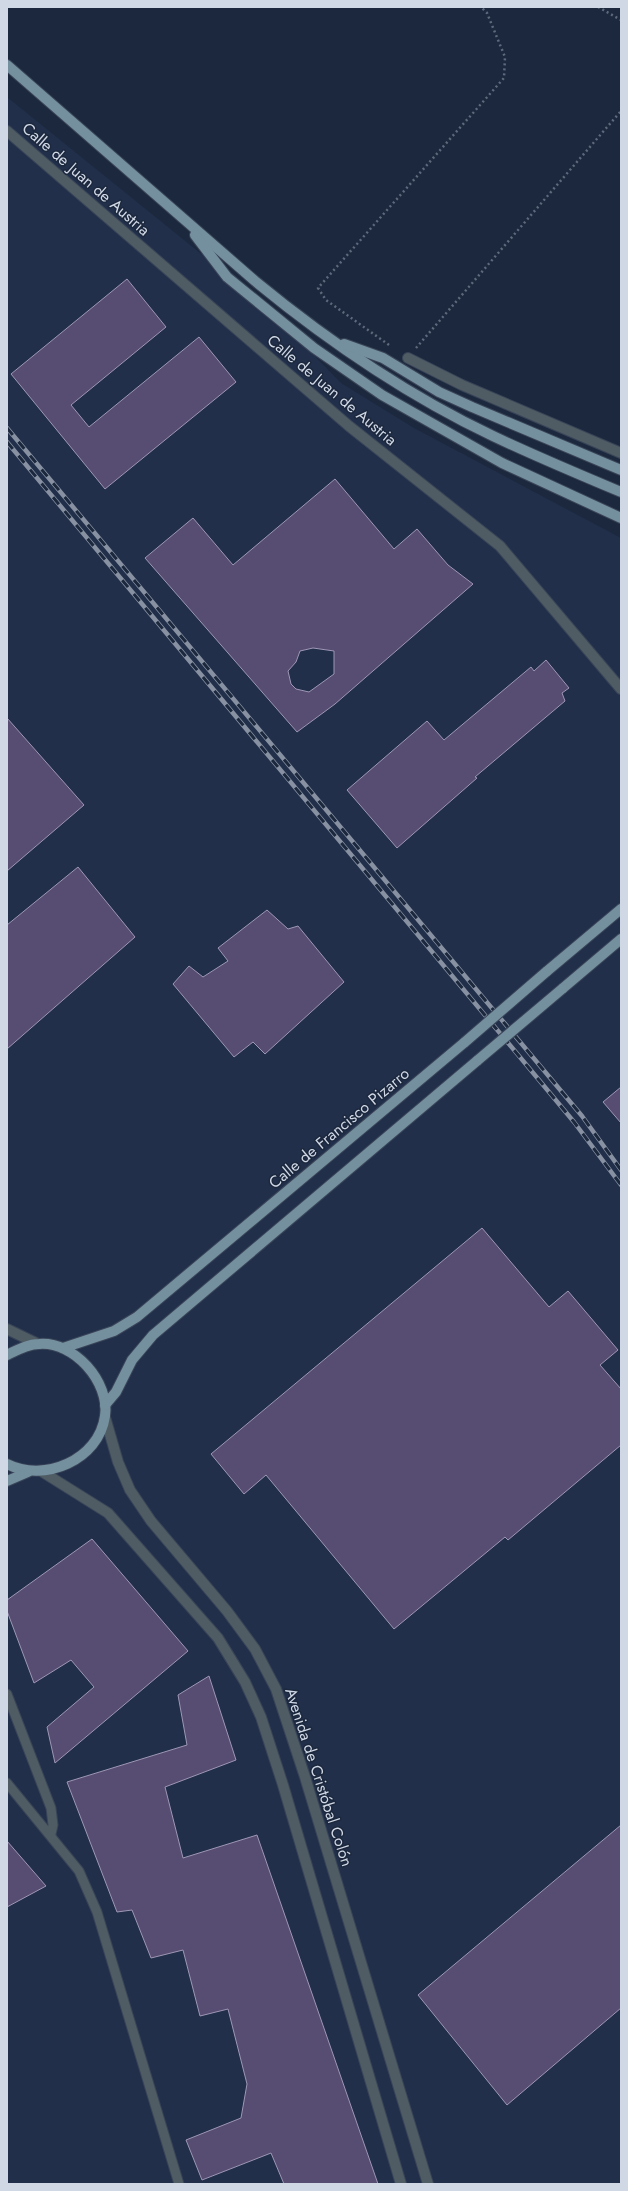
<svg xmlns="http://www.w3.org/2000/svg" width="628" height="2191" viewBox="0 0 628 2191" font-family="Jost,sans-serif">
  <rect width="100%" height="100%" fill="#1c283d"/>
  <path fill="#212f4a" d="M7,97L267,307L341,383L414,428L621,538V2184H7Z"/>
  <g fill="#574d72" stroke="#9e97b5" fill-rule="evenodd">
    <path d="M127,279L166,327L71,405L89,427L199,337L236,382L105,489L11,374Z"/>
    <path d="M335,479L394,549L417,529L448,565L473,584L335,704L297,732L145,558L193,518L233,565ZM313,648L334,651V674L309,692L296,689L291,684L288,671L296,662L300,651Z"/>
    <path d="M546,660L569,688L562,693L565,701L475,777L477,778L397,848L347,790L427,721L444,740L531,667L534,671Z"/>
    <path d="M7,718L84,805L7,871Z"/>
    <path d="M78,867L135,937L7,1049V925Z"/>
    <path d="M267,910L288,929L298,926L344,982L265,1054L253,1042L234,1057L173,984L189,966L203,977L228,961L218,948Z"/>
    <path d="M621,1087V1123L603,1102Z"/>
    <path d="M482,1228L549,1307L568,1291L618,1350L600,1365L621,1389V1445L508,1540L505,1537L394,1629L266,1475L244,1494L211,1454Z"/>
    <path d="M92,1539L188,1651L55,1763L47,1727L94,1687L71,1660L34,1683L7,1611V1600Z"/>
    <path d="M209,1676L236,1760L165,1787L183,1858L257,1835L378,2184H284L271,2153L202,2180L186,2140L241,2118L247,2084L228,2009L200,2016L183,1950L151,1958L132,1910L117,1912L67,1782L187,1745L178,1695Z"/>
    <path d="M621,1825V2008L507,2105L418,1995Z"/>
    <path d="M7,1841L46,1886L7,1907Z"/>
  </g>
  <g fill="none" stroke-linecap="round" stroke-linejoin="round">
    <defs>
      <g id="service">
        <path d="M7,1694L51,1808L53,1825L51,1834"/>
        <path d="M7,1783L79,1871L97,1912L179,2184"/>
      </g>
      <g id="minor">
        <path d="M7,131L349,426L500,546L621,689"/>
        <path d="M408,358L462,385L621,453"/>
        <path d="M7,1329L38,1344"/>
        <path d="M105,1417L118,1462L130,1490L151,1521L227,1611L255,1649L276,1689L305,1777L428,2184"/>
        <path d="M41,1471L108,1513L218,1638L245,1682L261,1717L283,1785L401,2184"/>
      </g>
      <g id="primary">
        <path d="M7,65L255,281C328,341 407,395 493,436C535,456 578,474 621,492"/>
        <path d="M195,235L227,277L314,348L382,395L502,463L621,518"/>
        <path d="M344,344L383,358L439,392L472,407L621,470"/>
        <path d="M546,972L621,909"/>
        <path d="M562,989L621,939"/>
        <path d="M63,1348L114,1331L137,1317L465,1042"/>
        <path d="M7,1355C17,1350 28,1344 39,1344C74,1341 110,1382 105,1416C99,1460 44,1483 7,1464"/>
        <path d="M105,1405L116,1392L132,1360L153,1335L478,1060"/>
        <path d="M7,1481L28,1472"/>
      </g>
    </defs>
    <use href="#service" stroke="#394458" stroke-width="11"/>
    <use href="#minor" stroke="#394458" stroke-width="12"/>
    <use href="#primary" stroke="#394458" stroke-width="12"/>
    <g stroke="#5f697c" stroke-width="2.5" stroke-dasharray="2 3" stroke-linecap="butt">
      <path d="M598,7L621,20"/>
      <path d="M389,345L326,300L318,288L504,78L505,57L487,13L481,7"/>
      <path d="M416,348L621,111"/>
    </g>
    <use href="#service" stroke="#4f5c63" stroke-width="9"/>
    <use href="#minor" stroke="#4f5c63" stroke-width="10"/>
    <use href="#primary" stroke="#748f9d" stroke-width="10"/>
    <defs>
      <g id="rail">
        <path d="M7,428L582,1116L621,1170"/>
        <path d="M7,442L574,1122L621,1185"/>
      </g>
    </defs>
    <use href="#rail" stroke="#8791a2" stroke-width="4.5"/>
    <use href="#rail" stroke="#1c283d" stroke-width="3" stroke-dasharray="9" stroke-linecap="butt"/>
    <defs>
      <g id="primary-bridge">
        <path d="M465,1042L546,972"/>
        <path d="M478,1060L562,989"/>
      </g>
    </defs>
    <use href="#primary-bridge" stroke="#394458" stroke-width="12" stroke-linecap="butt"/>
    <use href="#primary-bridge" stroke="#748f9d" stroke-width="10"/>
  </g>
  <g text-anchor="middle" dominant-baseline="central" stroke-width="3" stroke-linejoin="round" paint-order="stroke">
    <g font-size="16" fill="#d0d8e6" stroke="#1c283d">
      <text transform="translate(86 179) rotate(41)">Calle de Juan de Austria</text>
      <text transform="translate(332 390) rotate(40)">Calle de Juan de Austria</text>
      <text transform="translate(339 1128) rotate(-40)">Calle de Francisco Pizarro</text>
      <text transform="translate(319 1777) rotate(72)">Avenida de Cristóbal Colón</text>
    </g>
  </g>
  <rect width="628" height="2191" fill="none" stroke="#d0d8e6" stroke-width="16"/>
</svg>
